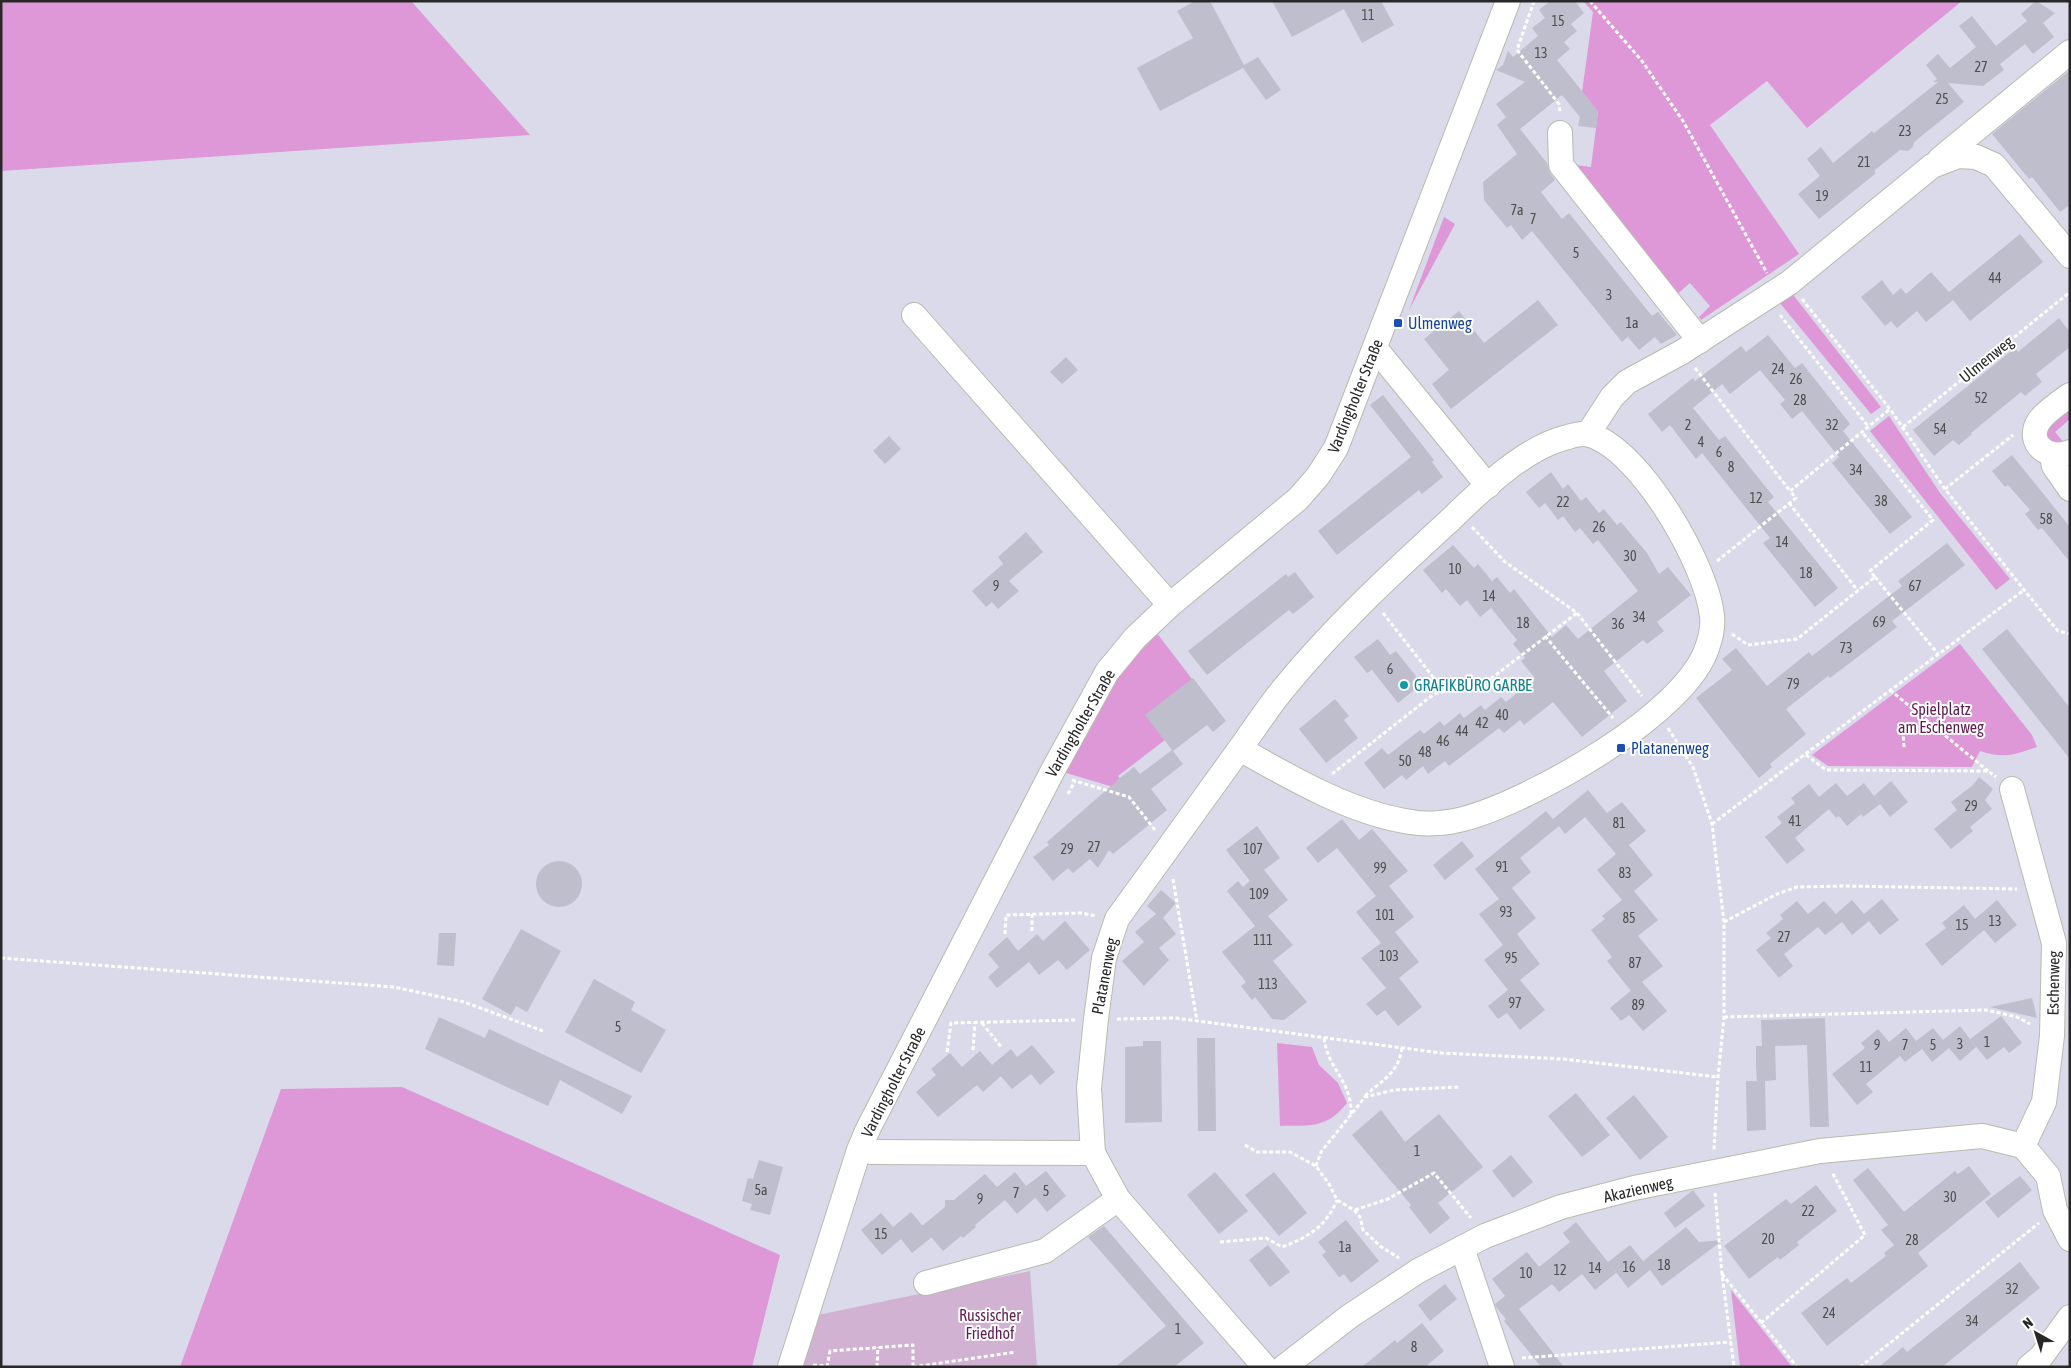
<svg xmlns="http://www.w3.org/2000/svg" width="2071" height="1368" viewBox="0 0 2071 1368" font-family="'Asap Condensed',sans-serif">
  <rect width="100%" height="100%" fill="#dadaea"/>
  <g fill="#de98d7">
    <path d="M1,1H411L530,135L1,171Z"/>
    <path d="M1583,1H1962L1807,128L1767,81L1710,125L1799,254L1701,320L1699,317L1710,306L1690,283L1674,297L1576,165L1591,167L1598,112L1582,92L1593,12Z"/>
    <path d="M1444,217L1455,224L1409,310Z"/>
    <path d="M1787,287L1881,407L1871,414L1775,297Z"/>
    <path d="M2070,406V419L2055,432L2065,444L2048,446L2044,431Z"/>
    <path d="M1889,416L1940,493L2010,579L1996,590L1870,431Z"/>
    <path d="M1156,632L1192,679L1165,740L1118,776L1130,792L1063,772L1114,676Z"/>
    <path d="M1960,644L2032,735L2037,747C2014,755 2003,759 1980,751L1972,767L1828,766L1812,755Z"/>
    <path d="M1277,1043L1312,1047L1319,1065L1338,1083L1347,1103C1326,1129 1311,1125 1280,1126Z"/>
    <path d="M402,1087L780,1255L752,1367H180L281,1089Z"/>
    <path d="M1731,1290L1792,1367H1740Z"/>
  </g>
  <path fill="#d1b2d3" d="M1030,1271L1037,1367H793L808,1317Z"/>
  <g fill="#bfbecc">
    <path d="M1195,1H1210L1244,65L1258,57L1281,90L1266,100L1243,68L1160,111L1137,68L1193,38L1177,11Z"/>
    <path d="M1272,1H1381L1394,25L1362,43L1344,9L1292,37Z"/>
    <path d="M1550,1H1575L1584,13L1571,24L1577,31L1564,42L1570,49L1557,60L1598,111L1596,128L1578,126L1580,117L1562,95L1520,129L1547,163L1550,173L1555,180L1541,192L1562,219L1569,213L1652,316L1658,312L1677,335L1661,344L1655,337L1639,350L1628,337L1622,342L1532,231L1522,240L1511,225L1507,228L1484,200L1483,182L1517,154L1497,125L1506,117L1496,104L1525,82L1496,70L1503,65L1508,51L1513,57L1538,36L1532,28L1545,18L1539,10Z"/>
    <path d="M2036,1L2055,13L2043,23L2054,37L2033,54L2025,44L2000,64L2004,70L1983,86L1948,83L1964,102L1914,142L1913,147L1908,151L1900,150L1875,170V174L1819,219L1798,194L1820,176L1807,159L1821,147L1833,163L1872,131L1874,133L1938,82H1933L1937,79L1926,65L1938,54L1950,68L1976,47L1959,26L1972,16L1996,46L2027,21L2021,14Z"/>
    <path d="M2070,70V205L2060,212L2032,177L2029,179L1992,134Z"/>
    <path d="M2020,234L2043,262L1970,321L1953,300L1926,322L1917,311L1897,328L1891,321L1885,326L1861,297L1882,280L1893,295L1901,288L1906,294L1931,272L1949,292Z"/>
    <path d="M1538,300L1558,325L1451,409L1432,384L1449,370L1424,339L1459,311L1484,343Z"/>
    <path d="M2059,318L2070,332V347L2036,374L2042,382L2025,396L2021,392L1971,433L1972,434L1959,445L1953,440L1934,456L1913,430L2015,348L2018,352Z"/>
    <path d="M1768,335L1795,368L1802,363L1825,392L1850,424L1843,431L1912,517L1890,534L1832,463L1839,457L1802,411L1792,419L1780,404L1785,400L1760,370L1730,394L1722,384L1693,408L1719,440L1725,436L1760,480L1774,497L1768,502L1838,588L1815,607L1763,543L1770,538L1702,453L1696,459L1670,425L1662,432L1648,414L1693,378L1695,381L1741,346L1746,352Z"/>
    <path d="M1066,357L1078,370L1062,384L1050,372Z"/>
    <path d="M1383,395L1434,460L1432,462L1443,477L1422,494L1419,490L1337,555L1318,531L1411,457L1370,405Z"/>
    <path d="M889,436L901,449L885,464L873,451Z"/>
    <path d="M2012,455L2070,527V562L2042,528L2038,530L2025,514L2030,510L2008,485L2005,487L1992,471Z"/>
    <path d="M1551,472L1563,489L1568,484L1581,501L1586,497L1599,513L1604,509L1617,525L1621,522L1647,553L1659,574L1668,567L1691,595L1657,622L1664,631L1647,644L1643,640L1604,671L1627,701L1582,737L1553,702L1524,725L1520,720L1504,733L1499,728L1449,766L1445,761L1428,774L1423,766L1406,780L1402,775L1384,789L1364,763L1382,748L1388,755L1420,730L1424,734L1440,721L1444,726L1460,713L1464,718L1481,705L1485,710L1501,697L1506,702L1535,678L1521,661L1525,658L1513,644L1517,640L1491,608L1480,617L1467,600L1460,606L1446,589L1442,593L1423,570L1453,545L1474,568L1478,564L1492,581L1497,577L1510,593L1514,589L1552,637L1566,625L1578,639L1638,591L1598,540L1593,544L1580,528L1575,532L1563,516L1558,520L1545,503L1539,508L1526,492Z"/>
    <path d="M1026,532L1043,552L1009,581L1019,591L998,609L992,602L986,607L972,591L1003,564L998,557Z"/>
    <path d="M1947,543L1965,565L1892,621L1897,627L1830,678L1828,676L1786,709L1806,734L1770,764L1772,767L1759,778L1696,698L1732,670L1722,659L1736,648L1767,686L1809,652L1812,656L1902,586L1898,581Z"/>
    <path d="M1295,572L1314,597L1293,614L1289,610L1207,675L1188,651L1286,574L1288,577Z"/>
    <path d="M2007,629L2070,708V759L1982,649Z"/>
    <path d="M1378,639L1390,655L1396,651L1422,684L1398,703L1372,670L1367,673L1354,657Z"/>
    <path d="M1193,678L1226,721L1213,732L1207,725L1173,751L1183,764L1151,789L1167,810L1113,854L1109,850L1098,868L1090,859L1073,873L1068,868L1053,881L1033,857L1049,845L1047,842L1120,778L1134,767L1140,774L1172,750L1145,715Z"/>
    <path d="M1335,699L1349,716L1344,720L1358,738L1326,763L1299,729Z"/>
    <path d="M1979,777L1993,789L1985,800L1992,809L1970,827L1973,831L1951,849L1934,829L1957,810L1951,802L1973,785Z"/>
    <path d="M1891,781L1908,802L1890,817L1874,796Z"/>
    <path d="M1836,783L1847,796L1864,783L1880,804L1863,817L1861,814L1847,826L1839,816L1836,818L1829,809L1795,838L1805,850L1787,864L1765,837L1782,823L1777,817L1795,803L1791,798L1809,784L1819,797Z"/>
    <path d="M1588,790L1607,813L1622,802L1646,831L1629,845L1653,875L1634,891L1658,920L1638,936L1663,966L1642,982L1667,1011L1643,1031L1629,1015L1621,1021L1610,1008L1640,983L1631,991L1607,961L1612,957L1591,930L1605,919L1602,916L1622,900L1597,870L1616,854L1585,817L1565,834L1559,826L1520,858L1531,872L1512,888L1536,918L1517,934L1540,964L1520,980L1545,1010L1520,1030L1507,1013L1498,1019L1488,1006L1508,990L1484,960L1503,945L1479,914L1499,899L1475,869L1546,811L1553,819Z"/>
    <path d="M1342,819L1359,840L1372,829L1408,871L1389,886L1414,917L1395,932L1419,962L1399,978L1422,1007L1398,1026L1385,1010L1377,1016L1366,1004L1386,988L1361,958L1381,943L1356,912L1376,896L1337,848L1318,863L1306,848Z"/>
    <path d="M1257,826L1280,858L1264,870L1288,900L1268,916L1293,945L1273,961L1307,1002L1284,1020L1272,1019L1255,997L1252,1000L1241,986L1246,982L1222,952L1255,926L1227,891L1238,881L1243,887L1250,881L1226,850Z"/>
    <path d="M1462,841L1474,856L1445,880L1433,865Z"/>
    <circle cx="559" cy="884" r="23"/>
    <path d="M1161,890L1176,903L1163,918L1176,934L1159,948L1169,960L1144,986L1122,961L1144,942L1135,932L1156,914L1147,906Z"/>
    <path d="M1882,899L1899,920L1880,935L1869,921L1852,935L1842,922L1825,935L1818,927L1784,954L1793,966L1779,978L1756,950L1771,938L1766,933L1783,919L1780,915L1797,901L1808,914L1824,901L1836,914L1852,900L1864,914Z"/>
    <path d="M1997,900L2017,925L1995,943L1984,930L1942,966L1925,944L1946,928L1942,923L1964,905L1975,919Z"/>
    <path d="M1065,921L1090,950L1067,970L1058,960L1039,975L1029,962L997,988L988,977L999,967L988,954L1007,937L1018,951L1037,934L1043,941Z"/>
    <path d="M521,929L561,951L527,1012L516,1006L511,1015L482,999Z"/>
    <path d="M439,933H456L454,966L437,965Z"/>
    <path d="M594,979L635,1002L631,1010L666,1030L641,1073L565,1032Z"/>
    <path d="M2032,998L2037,1018L1990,1007Z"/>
    <path d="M2001,1016L2022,1043L2009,1053L2004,1047L1987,1060L1970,1039Z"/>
    <path d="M439,1017L485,1038L489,1029L632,1096L622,1114L560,1080L548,1106L425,1049Z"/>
    <path d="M1825,1018L1829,1127H1810L1807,1045L1775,1046L1776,1080L1765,1081L1766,1130L1747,1131L1746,1081H1764H1757L1756,1066V1046H1762L1761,1020Z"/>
    <path d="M1960,1026L1976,1047L1960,1061L1949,1048L1932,1062L1916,1041L1933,1028L1943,1040Z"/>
    <path d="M1906,1028L1922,1049L1905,1062L1900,1056L1866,1084L1873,1092L1857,1105L1832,1074L1865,1048L1861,1043L1878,1029L1889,1042Z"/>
    <path d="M1197,1038H1215L1216,1131H1198Z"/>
    <path d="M1143,1041H1161L1162,1122L1125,1123V1047L1143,1046Z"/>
    <path d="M1032,1045L1055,1072L1040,1085L1031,1074L1012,1089L999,1074L1001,1076L983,1092L977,1085L938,1117L916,1092L936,1075L931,1069L950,1053L962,1067L980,1051L992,1065L1011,1049L1017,1057Z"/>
    <path d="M1576,1093L1610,1135L1582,1157L1548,1116Z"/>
    <path d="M1634,1095L1668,1137L1640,1160L1606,1118Z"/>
    <path d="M1381,1110L1405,1142L1439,1114L1483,1167L1438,1203L1450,1218L1430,1234L1409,1207L1411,1205L1352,1135Z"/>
    <path d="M1511,1155L1533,1182L1513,1198L1492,1171Z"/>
    <path d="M759,1160L783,1167L770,1215L750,1210L752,1204L742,1201L748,1178L753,1179Z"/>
    <path d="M1969,1166L1991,1194L1918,1253L1928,1266L1827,1346L1801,1313L1847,1278L1851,1283L1886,1256L1884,1253L1894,1245L1881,1230L1888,1225L1853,1180L1868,1168L1904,1212L1955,1171L1958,1174Z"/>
    <path d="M1046,1171L1066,1196L1047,1212L1029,1190L1035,1198L1017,1214L1005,1200L975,1225L976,1227L963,1238L961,1236L943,1251L922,1226L945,1207V1200H954L985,1174L997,1187L1015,1172L1026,1186Z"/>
    <path d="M1215,1172L1248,1211L1219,1234L1187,1195Z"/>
    <path d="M1274,1172L1307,1213L1279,1236L1245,1195Z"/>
    <path d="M2020,1176L2032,1190L1998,1218L1985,1202Z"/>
    <path d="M1816,1185L1837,1211L1797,1242L1799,1245L1780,1260L1778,1257L1749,1279L1724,1246L1786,1199L1791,1204Z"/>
    <path d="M1693,1190L1705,1206L1675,1228L1664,1213Z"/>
    <path d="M911,1212L932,1237L912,1253L901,1239L882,1255L861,1230L881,1213L893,1227Z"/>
    <path d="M1346,1220L1379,1261L1351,1283L1344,1274L1339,1277L1322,1255L1326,1252L1318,1242Z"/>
    <path d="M1576,1222L1608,1262L1630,1245L1643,1261L1686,1227L1699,1242L1723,1240L1662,1286L1650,1270L1628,1288L1612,1267L1616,1273L1595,1290L1582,1274L1559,1292L1552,1284L1519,1309L1564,1367H1541L1504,1321L1506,1319L1496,1307L1495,1304L1505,1296L1492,1279L1527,1252L1539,1267L1570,1242L1563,1233Z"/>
    <path d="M1104,1226L1204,1343L1174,1367H1115L1166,1326L1088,1237Z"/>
    <path d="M1268,1245L1290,1272L1270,1287L1249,1260Z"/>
    <path d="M2020,1262L2040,1288L1942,1367H1879L1903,1347L1907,1352Z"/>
    <path d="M1445,1284L1457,1299L1430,1321L1418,1305Z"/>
    <path d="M1422,1323L1444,1351L1425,1367H1362L1395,1340L1397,1343Z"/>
  </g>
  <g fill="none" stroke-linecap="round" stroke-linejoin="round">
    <defs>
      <g id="street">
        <path d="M1560,133L1561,165L1700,341"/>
        <path d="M1940,159L2070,52"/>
        <path d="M914,315L1170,605"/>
        <path d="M1375,348L1488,486"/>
        <path d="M2070,395C2060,402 2046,411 2039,421C2025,443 2048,461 2070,452"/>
        <path d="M1588,434L1612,397L1627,382L1682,352L1789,283L1932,166L1958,156L1976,157L1994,165L2070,256"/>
        <path d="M2052,455L2054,466L2070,489"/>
        <path d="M1240,749C1291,778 1353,814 1411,822C1426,825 1449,823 1463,819C1529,802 1689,713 1708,645C1711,636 1713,625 1712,616C1707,566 1641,450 1590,435C1584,433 1574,435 1568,437C1524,447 1479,492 1447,523C1390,575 1333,628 1284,688C1265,711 1249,737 1231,761C1193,814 1155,866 1117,919L1104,958L1096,1019L1089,1088L1093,1153L1118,1199L1265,1367"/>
        <path d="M2012,789L2054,943L2052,1036L2044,1102L2023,1146"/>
        <path d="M872,1152L1093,1153"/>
        <path d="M1462,1248L1502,1367"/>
        <path d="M926,1283L1045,1251L1118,1199"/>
        <path d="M790,1367L859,1150L867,1131L1052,772L1107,672L1135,638L1170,605L1298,499L1318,476L1336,448L1508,1"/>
        <path d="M1284,1367L1350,1316L1418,1271L1485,1236L1561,1207L1634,1188L1820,1151L1982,1136L2023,1146L2048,1176L2055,1210L2070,1239"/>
        <path d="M2029,1367L2041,1357L2070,1317"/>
      </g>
    </defs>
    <use href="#street" stroke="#b8bbae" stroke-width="26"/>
    <g stroke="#fff" stroke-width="3" stroke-dasharray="4 2.5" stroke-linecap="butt">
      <path d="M1534,1L1517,50L1559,104L1560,112"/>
      <path d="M1590,1L1642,61L1683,121L1767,273"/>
      <path d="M1802,299L1890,409L1945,489L2024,590L2058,631L2070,634"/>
      <path d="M1780,315L1868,426"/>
      <path d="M1695,368L1790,491"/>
      <path d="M1903,427L2070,292"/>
      <path d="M1945,489L2013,435"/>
      <path d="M1789,503L1858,591"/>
      <path d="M1472,527L1505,562L1577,613L1642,696"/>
      <path d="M1717,561L1796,498L1790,491L1890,409"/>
      <path d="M1875,577L1938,654"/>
      <path d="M1383,613L1444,691"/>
      <path d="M1732,634L1748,645L1797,639L1875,577L1870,571L1933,520L1862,432"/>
      <path d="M1545,636L1613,718"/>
      <path d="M1890,690L1988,771"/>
      <path d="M1668,728L1693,767L1712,824L1724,922V1017L1718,1077L1714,1150"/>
      <path d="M1904,747L1903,732L1929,722"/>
      <path d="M1806,755L1826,770L1988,771L1996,777"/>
      <path d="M1332,774L1434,694L1489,680L1577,613"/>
      <path d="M1072,780L1129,797L1155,830"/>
      <path d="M1068,794L1075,781"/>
      <path d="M1712,824L2024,590"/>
      <path d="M1173,879L1197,1021"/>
      <path d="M1032,914V933"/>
      <path d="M1724,922L1777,894L1797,887L1845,886L2017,889"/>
      <path d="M1005,934L1006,915L1081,913L1096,916"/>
      <path d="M1,958L394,987L464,1002L543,1031"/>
      <path d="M1724,1017L1986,1010L2017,1017L2030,1024"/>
      <path d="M1117,1019L1175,1018L1441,1053L1563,1059L1718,1077"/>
      <path d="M982,1023L1002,1048"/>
      <path d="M1324,1038C1328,1070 1352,1080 1351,1114"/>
      <path d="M973,1050L975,1022"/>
      <path d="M947,1052L951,1023L1076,1020"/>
      <path d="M1365,1096C1383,1079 1398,1074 1402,1048"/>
      <path d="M1245,1145L1257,1152H1290L1316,1166L1329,1184L1337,1200L1354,1210L1360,1217L1363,1230L1380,1246L1399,1258"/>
      <path d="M1316,1166L1321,1152L1365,1097L1394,1090L1459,1087"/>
      <path d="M1715,1193L1722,1274L1734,1367"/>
      <path d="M1355,1210L1388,1199L1434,1173L1471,1218"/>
      <path d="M1220,1242L1266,1238L1282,1247C1308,1238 1327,1225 1337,1200"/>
      <path d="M1722,1274L1797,1367"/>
      <path d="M1761,1323L1865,1235L1832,1172"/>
      <path d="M1522,1358L1731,1342"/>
      <path d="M813,1365L828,1366"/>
      <path d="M827,1367L830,1351L913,1345V1367"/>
      <path d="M877,1367L878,1347"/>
      <path d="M913,1367L1016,1352"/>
      <path d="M1860,1367L2039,1223"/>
    </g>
    <use href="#street" stroke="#fff" stroke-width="24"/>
  </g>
  <g fill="#1a4fb4" stroke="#fff" stroke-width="2">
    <rect x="1393" y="318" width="10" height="10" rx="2.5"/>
    <rect x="1616" y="743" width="10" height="10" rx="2.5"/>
  </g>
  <circle fill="#0f9aa8" stroke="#fff" stroke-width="2" cx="1404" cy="685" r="5"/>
  <g text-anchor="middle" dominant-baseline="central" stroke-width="4" stroke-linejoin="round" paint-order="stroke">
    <g font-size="14" fill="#4e4e51">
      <text x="1368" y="15">11</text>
      <text x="1558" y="21">15</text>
      <text x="1541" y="53">13</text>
      <text x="1981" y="67">27</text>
      <text x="1942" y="99">25</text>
      <text x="1905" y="131">23</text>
      <text x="1864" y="162">21</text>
      <text x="1822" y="196">19</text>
      <text x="1517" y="210">7a</text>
      <text x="1533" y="219">7</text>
      <text x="1576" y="253">5</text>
      <text x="1995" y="278">44</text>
      <text x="1609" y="295">3</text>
      <text x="1632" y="323">1a</text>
      <text x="1778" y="369">24</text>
      <text x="1796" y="379">26</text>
      <text x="1981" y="398">52</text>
      <text x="1800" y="400">28</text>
      <text x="1688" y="425">2</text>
      <text x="1832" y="425">32</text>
      <text x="1940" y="429">54</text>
      <text x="1701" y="442">4</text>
      <text x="1719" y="452">6</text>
      <text x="1731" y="467">8</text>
      <text x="1856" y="470">34</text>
      <text x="1756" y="498">12</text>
      <text x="1881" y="501">38</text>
      <text x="1563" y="502">22</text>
      <text x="2046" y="519">58</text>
      <text x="1599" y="527">26</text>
      <text x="1782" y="542">14</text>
      <text x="1630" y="556">30</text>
      <text x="1455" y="569">10</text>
      <text x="1806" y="573">18</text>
      <text x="996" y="586">9</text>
      <text x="1915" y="586">67</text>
      <text x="1489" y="596">14</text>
      <text x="1639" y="617">34</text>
      <text x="1879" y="622">69</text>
      <text x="1523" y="623">18</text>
      <text x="1618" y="624">36</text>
      <text x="1846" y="648">73</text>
      <text x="1390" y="669">6</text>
      <text x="1793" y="684">79</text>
      <text x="1502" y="715">40</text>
      <text x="1482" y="723">42</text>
      <text x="1462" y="731">44</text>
      <text x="1443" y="741">46</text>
      <text x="1425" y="752">48</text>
      <text x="1405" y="761">50</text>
      <text x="1971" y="806">29</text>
      <text x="1795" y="821">41</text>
      <text x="1619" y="823">81</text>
      <text x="1094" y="847">27</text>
      <text x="1067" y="849">29</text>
      <text x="1253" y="849">107</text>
      <text x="1502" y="867">91</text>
      <text x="1380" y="868">99</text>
      <text x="1625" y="873">83</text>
      <text x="1259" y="894">109</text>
      <text x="1506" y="912">93</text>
      <text x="1385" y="915">101</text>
      <text x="1629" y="918">85</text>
      <text x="1995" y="921">13</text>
      <text x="1962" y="925">15</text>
      <text x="1784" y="937">27</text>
      <text x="1263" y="940">111</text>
      <text x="1389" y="956">103</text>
      <text x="1511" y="958">95</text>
      <text x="1635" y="963">87</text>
      <text x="1268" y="984">113</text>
      <text x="1515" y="1003">97</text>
      <text x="1638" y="1005">89</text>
      <text x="618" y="1027">5</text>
      <text x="1987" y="1042">1</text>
      <text x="1960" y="1044">3</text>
      <text x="1877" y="1045">9</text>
      <text x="1905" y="1045">7</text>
      <text x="1933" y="1045">5</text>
      <text x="1866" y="1067">11</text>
      <text x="1417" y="1151">1</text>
      <text x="761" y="1190">5a</text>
      <text x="1046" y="1191">5</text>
      <text x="1016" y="1193">7</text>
      <text x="1950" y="1197">30</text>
      <text x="980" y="1199">9</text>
      <text x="1808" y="1211">22</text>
      <text x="881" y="1234">15</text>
      <text x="1768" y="1239">20</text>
      <text x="1912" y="1240">28</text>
      <text x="1345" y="1247">1a</text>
      <text x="1664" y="1265">18</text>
      <text x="1629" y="1267">16</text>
      <text x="1595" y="1268">14</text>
      <text x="1560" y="1270">12</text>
      <text x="1526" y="1273">10</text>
      <text x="2012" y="1289">32</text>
      <text x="1829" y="1313">24</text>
      <text x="1972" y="1321">34</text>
      <text x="1178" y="1329">1</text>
      <text x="1414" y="1347">8</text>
    </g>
    <g font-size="16" fill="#164399" stroke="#fff" text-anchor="start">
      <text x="1408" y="323">Ulmenweg</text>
      <text x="1631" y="748">Platanenweg</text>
    </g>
    <g font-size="16" fill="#282828" stroke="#fff">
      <text transform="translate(1986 359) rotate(-39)">Ulmenweg</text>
      <text transform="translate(1355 396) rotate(-68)">Vardingholter Straße</text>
      <text transform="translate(1080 723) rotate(-60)">Vardingholter Straße</text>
      <text transform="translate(1104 976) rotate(-79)">Platanenweg</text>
      <text transform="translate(2053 983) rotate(-89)">Eschenweg</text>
      <text transform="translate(893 1082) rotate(-63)">Vardingholter Straße</text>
      <text transform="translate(1638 1189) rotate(-13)">Akazienweg</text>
    </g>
    <g font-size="16" fill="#0d838f" stroke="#fff" text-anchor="start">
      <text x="1414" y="685">GRAFIKBÜRO GARBE</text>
    </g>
    <g font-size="16" fill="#601c50" stroke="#fff">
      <text x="1941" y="709">Spielplatz<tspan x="1941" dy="18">am Eschenweg</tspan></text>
      <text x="990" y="1315">Russischer<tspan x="990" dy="18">Friedhof</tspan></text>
    </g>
  </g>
  <rect width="2071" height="1368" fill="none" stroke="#282828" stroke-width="5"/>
  <g transform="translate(2036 1333) rotate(321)" stroke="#ffffff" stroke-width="4" paint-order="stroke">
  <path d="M0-4L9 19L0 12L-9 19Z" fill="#282828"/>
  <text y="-8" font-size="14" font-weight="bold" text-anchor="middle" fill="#282828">N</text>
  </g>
</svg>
